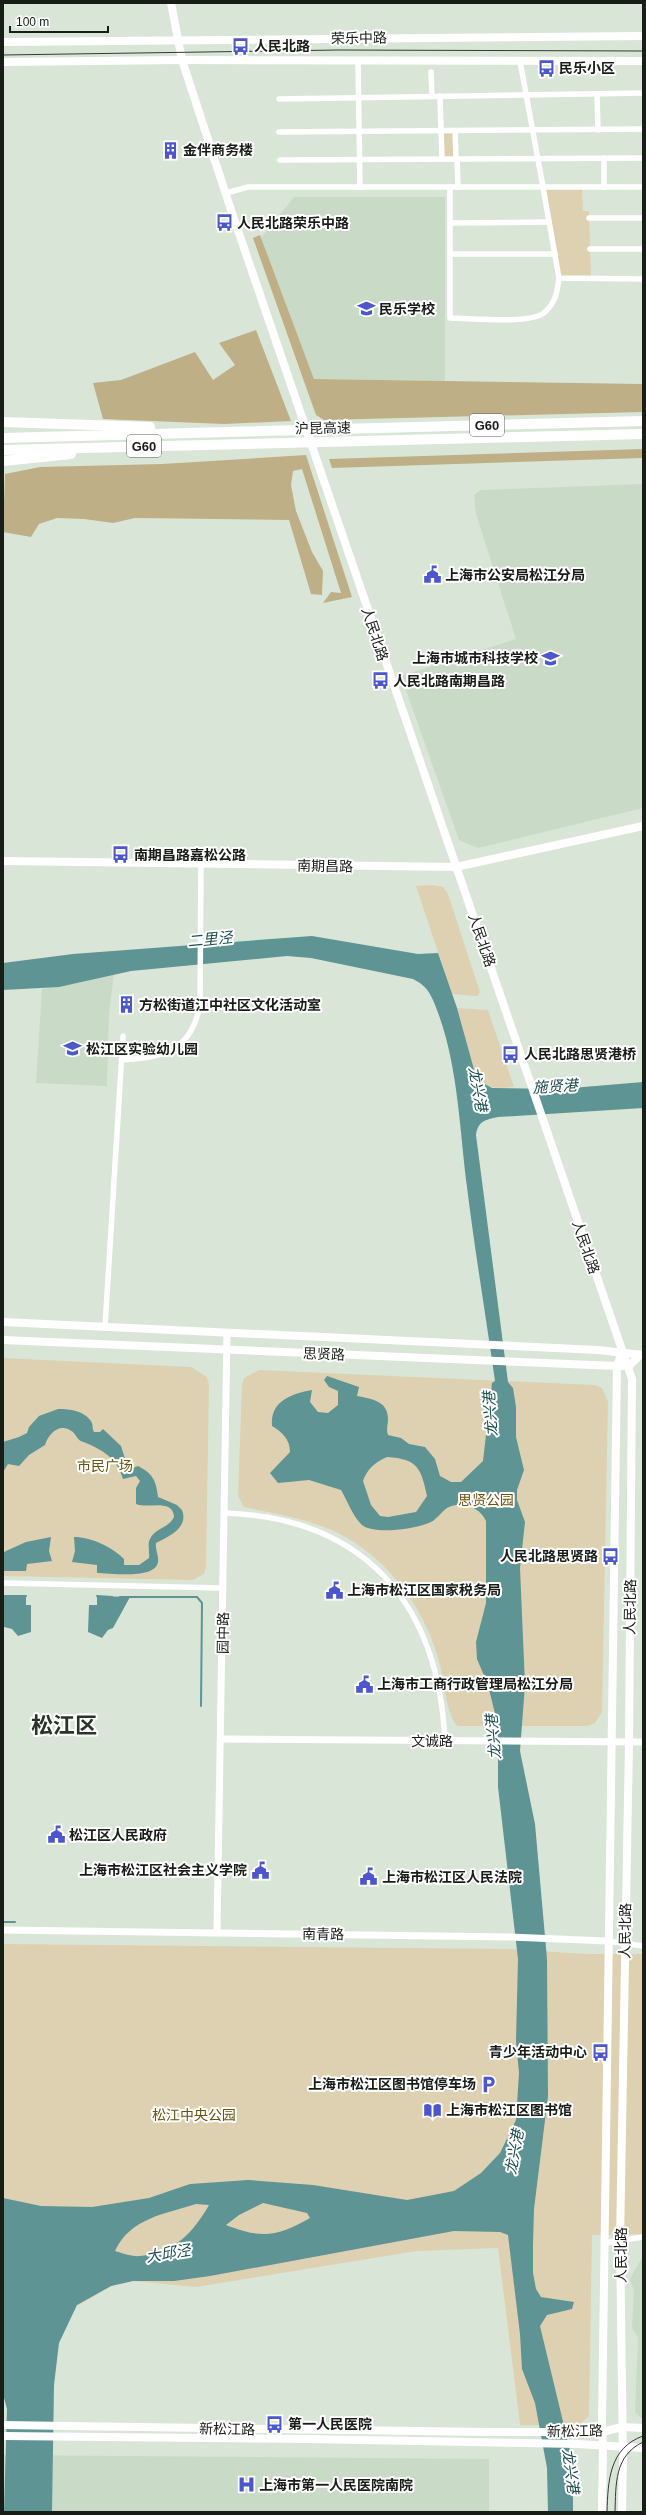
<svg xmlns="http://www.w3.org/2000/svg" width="646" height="2515" viewBox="0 0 646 2515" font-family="Helvetica,'Noto Sans SC',sans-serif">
  <rect width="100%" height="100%" fill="#d9e6d7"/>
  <g fill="#c9dbc6">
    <path d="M294,197H445V381L314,379L261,238Z"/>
    <path d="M643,484V808L478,848L459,840L401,676L516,639L476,514L474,495L480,490Z"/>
    <path d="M114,973L109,1014L107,1086L36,1083L42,989L78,983Z"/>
    <path d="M643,2256V2420L635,2412L638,2338L632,2328L634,2291L630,2279Z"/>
    <path d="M3,2455L489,2459V2512H3Z"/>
  </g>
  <g fill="#ded1b2">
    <path d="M441,131H455L456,159H442Z"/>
    <path d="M543,187H582L583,211H589L591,278H559Z"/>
    <path d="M433,885L443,887L448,894L480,992L477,996L452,994L416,886Z"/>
    <path d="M457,1008L488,1010L514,1087C504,1087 492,1090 484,1084C470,1075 462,1025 457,1008Z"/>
    <path d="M3,1358L191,1367L207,1377L209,1385L206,1567L204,1574L193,1580L3,1576Z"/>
    <path d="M259,1370L595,1385L602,1388L608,1402L602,1712L595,1723L587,1726H458C447,1718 444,1683 441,1669C427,1608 383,1549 324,1527C298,1517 271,1513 244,1507L238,1496L242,1385L244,1378Z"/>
    <path d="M3,1944L508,1949L587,1954H643V2234L592,2235L589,2416L579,2425H520L498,2248L417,2251L196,2287L133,2281L112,2286L79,2305L3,2296Z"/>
  </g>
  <g fill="#bfaf87">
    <path d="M260,235L314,379L643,384V412L324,420L316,415L253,238Z"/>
    <path d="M256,330L291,421L224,424L103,419L93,383L121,380L195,352L213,380L235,365L219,343Z"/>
    <path d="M643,449V458L332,468L329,459Z"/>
    <path d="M306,455L352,597L323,603L331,592L341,593L302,469L293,471L291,485L296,511L312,552L323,571L322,595L311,594L289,520L135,518L113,523L84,519L57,518L39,524L31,537L3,532L5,474L40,467L162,464Z"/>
  </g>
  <g fill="#5e9493" fill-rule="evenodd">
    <path d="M312,936L418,954L438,953L457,1008L475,1073L483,1083L492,1088L560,1089L643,1082V1108L498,1117C485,1120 478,1121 476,1135L508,1382L513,1388L516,1407V1437L524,1470L517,1490V1500L525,1522L520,1568L525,1685L520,1751L535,1824L547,1959L548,2096L534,2209L533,2245V2273L536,2289L541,2297L574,2302L572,2309L547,2315L540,2326L573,2463V2512H548L547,2468L535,2403L522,2369L520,2334L508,2235L500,2232L454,2231L210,2276L174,2281H133L111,2286L77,2305L59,2343L54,2385L52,2512H4L7,2409L3,2394V2198L41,2206L92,2207L149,2198L190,2184L248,2180L313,2185L407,2200L454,2191L481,2173L500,2153L516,2120L519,2073L516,2041L518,1959L498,1787V1726L488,1685L477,1659L476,1642L486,1603V1521C480,1507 461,1500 447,1508C441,1512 437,1519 431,1522C417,1529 374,1535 362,1525C353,1517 347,1500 341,1490L309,1480L278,1483L270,1473L290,1452C290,1439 282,1432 272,1426C270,1401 291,1394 312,1390L310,1402L318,1412L328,1413L338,1405V1391L329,1387L324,1380L327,1376L359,1387L357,1396C372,1399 388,1401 388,1419C388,1425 386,1429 388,1435L401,1438L409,1444L425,1447L435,1459L440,1476L451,1482H461L483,1461L492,1383L495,1381C486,1317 475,1252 467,1187C459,1125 458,1058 433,1000C428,989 423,984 413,979L311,958L287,956L131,971L59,987L3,990V963L73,954ZM387,1457C418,1459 421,1468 427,1496L416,1512L388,1517L380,1516L371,1505L363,1481C367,1469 375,1462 387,1457ZM263,2203L307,2213L310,2218C277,2237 262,2239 226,2225L239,2215ZM196,2204L209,2205C193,2233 174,2253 140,2256C132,2257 122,2253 115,2251C130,2218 165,2214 196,2204Z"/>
    <path d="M58,1409C70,1409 86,1411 92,1423C93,1426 92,1429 94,1432H100L103,1429L121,1446L128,1468L131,1469L138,1466C153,1474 156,1480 158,1497L177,1505L182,1510C189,1528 168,1537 156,1543C155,1550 159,1556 158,1562C155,1580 111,1573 97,1573V1565L72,1562L75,1551L74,1537C91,1537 112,1547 124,1559V1565H139L149,1558C150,1552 147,1545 150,1539C155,1528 169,1528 174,1517C173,1498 148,1509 136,1504V1488L140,1481L136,1476L123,1479C117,1457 101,1449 81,1441C78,1440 76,1435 73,1432C60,1422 49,1433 45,1445L29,1455L19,1466L8,1464L3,1472V1442L19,1437L27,1433L29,1427L39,1416Z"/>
    <path d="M51,1537L49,1551L52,1561L27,1564L26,1571H3V1553L6,1551L26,1542Z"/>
    <path d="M3,1596H26V1605H31V1632L18,1636L12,1629L4,1627Z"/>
    <path d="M97,1596L130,1597L113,1628L108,1630L102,1638L88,1632L89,1605H97Z"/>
  </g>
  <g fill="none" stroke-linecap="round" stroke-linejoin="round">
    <g stroke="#5e9493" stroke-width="2">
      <path d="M3,1596H26"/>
      <path d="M97,1596L112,1597"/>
      <path d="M120,1597H197L202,1603L201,1706"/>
      <path d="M3,1922H15"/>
    </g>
    <g stroke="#fff" stroke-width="5.5">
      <path d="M358,61L360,187"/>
      <path d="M520,61L543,187H643"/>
      <path d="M431,72L432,96"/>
      <path d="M597,94L598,130"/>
      <path d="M440,96L442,159"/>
      <path d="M279,99L643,93"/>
      <path d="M455,131L456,159"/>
      <path d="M279,132L643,129"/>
      <path d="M604,158V187"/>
      <path d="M457,159L458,187"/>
      <path d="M280,160L643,158"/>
      <path d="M450,187V318C470,318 531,325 545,312C556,302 557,292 559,278"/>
      <path d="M226,193L248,187H543L559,278L643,279"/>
      <path d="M589,218H643"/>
      <path d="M450,223L549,222"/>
      <path d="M590,249H643"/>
      <path d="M450,254H555"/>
      <path d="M122,1060C164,1058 191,1051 200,1005L201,864"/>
      <path d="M105,1327L123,1036"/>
      <path d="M225,1513C366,1518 439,1605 445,1742"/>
      <path d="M3,1583L223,1588"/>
      <path d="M607,1941L643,1946"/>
      <path d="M604,2243L643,2237"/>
    </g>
    <g stroke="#fff" stroke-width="7">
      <path d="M222,1739L643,1742"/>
      <path d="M3,1930L510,1937L607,1941"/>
      <path d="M217,1933L227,1333"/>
    </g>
    <g stroke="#fff" stroke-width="8">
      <path d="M171,3L182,60L232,213L632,1379L629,1742L620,2241L623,2459L622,2512"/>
      <path d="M3,861L456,867L643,826"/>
      <path d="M3,1322L598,1350L643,1355"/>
      <path d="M3,1340L617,1366H629L640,1355"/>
      <path d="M3,2425L487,2432H602L622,2427L643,2428"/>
      <path d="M3,2436L309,2439L578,2444L643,2448"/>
      <path d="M602,2512C602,2482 604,2453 602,2423L617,1366L622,1352"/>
    </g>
    <g stroke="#fff" stroke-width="8">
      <path d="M3,42L643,36"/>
      <path d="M3,62L182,60L643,61"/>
    </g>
    <g stroke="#fff" stroke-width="10">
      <path d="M3,422L150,427"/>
      <path d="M3,438L643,421"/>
      <path d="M3,450L643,434"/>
      <path d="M3,461L71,454"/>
    </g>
    <g stroke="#343a33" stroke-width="1">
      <path d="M3,55L338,50L643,51"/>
      <path d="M607,2512C608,2481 609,2448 643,2436"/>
      <path d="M615,2512C616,2484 614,2456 643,2442"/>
    </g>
  </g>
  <defs>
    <symbol id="bus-bare" viewBox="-9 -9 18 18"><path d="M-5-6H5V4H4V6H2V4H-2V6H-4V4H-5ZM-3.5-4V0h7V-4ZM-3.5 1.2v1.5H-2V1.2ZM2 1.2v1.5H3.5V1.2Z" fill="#4d57cd" stroke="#fff" stroke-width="2.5" paint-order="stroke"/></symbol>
    <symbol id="building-bare" viewBox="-9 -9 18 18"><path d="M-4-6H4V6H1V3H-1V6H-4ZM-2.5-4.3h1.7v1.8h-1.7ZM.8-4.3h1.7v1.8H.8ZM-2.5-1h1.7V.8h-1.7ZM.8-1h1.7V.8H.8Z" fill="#4d57cd" stroke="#fff" stroke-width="2.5" paint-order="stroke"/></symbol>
    <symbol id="school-bare" viewBox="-9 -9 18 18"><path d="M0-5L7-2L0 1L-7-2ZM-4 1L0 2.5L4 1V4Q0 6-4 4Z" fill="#4d57cd" stroke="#fff" stroke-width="2.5" paint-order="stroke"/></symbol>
    <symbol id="civic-bare" viewBox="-9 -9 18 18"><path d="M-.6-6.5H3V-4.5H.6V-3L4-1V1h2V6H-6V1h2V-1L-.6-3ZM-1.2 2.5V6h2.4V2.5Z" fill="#4d57cd" stroke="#fff" stroke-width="2.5" paint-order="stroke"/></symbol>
    <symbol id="parking-bare" viewBox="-9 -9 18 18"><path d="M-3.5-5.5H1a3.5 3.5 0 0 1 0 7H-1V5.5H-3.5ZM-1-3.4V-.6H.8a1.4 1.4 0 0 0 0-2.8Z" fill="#4d57cd" stroke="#fff" stroke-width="2.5" paint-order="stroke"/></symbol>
    <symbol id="library-bare" viewBox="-9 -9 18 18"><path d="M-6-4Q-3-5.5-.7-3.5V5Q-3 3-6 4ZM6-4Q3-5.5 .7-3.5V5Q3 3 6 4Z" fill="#4d57cd" stroke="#fff" stroke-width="2.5" paint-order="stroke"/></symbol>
    <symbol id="hospital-bare" viewBox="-9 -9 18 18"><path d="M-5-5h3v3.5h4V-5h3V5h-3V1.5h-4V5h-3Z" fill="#4d57cd" stroke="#fff" stroke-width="2.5" paint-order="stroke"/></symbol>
  </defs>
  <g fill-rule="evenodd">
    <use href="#bus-bare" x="228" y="34" width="25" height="25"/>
    <use href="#bus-bare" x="534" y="56" width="25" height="25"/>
    <use href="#building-bare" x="158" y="138" width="25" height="25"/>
    <use href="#bus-bare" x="212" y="210" width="25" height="25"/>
    <use href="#school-bare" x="354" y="296" width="25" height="25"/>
    <use href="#civic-bare" x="420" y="562" width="25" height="25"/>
    <use href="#school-bare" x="538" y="646" width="25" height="25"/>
    <use href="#bus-bare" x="368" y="668" width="25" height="25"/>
    <use href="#bus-bare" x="108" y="842" width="25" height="25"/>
    <use href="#building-bare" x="114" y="992" width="25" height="25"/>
    <use href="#school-bare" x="60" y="1036" width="25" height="25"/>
    <use href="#bus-bare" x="498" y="1042" width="25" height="25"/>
    <use href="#bus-bare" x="598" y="1544" width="25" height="25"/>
    <use href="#civic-bare" x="322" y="1578" width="25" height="25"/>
    <use href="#civic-bare" x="352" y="1672" width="25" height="25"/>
    <use href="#civic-bare" x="44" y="1822" width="25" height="25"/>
    <use href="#civic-bare" x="248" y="1858" width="25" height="25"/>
    <use href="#civic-bare" x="356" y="1864" width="25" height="25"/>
    <use href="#bus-bare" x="588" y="2040" width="25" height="25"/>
    <use href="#parking-bare" x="476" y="2072" width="25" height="25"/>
    <use href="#library-bare" x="420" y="2098" width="25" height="25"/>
    <use href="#bus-bare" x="262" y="2412" width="25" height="25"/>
    <use href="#hospital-bare" x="234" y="2472" width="25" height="25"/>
  </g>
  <g text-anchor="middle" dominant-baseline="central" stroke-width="4" stroke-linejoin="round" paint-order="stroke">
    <g fill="#fff" stroke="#5d615d" stroke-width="1">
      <rect x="470" y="414" width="34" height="22" rx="3"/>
      <rect x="127" y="435" width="34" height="22" rx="3"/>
    </g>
    <g font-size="13" font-weight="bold" fill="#181d17">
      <text x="487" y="425">G60</text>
      <text x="144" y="446">G60</text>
    </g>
    <g font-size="14" fill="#181d17" stroke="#fff">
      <text transform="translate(359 38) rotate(-1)">荣乐中路</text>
      <text transform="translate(323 428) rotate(-1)">沪昆高速</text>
      <text transform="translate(375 634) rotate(72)">人民北路</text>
      <text transform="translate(325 866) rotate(1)">南期昌路</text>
      <text transform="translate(482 940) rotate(71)">人民北路</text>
      <text transform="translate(586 1247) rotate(71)">人民北路</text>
      <text transform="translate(324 1354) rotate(2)">思贤路</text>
      <text transform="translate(630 1607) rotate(-89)">人民北路</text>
      <text transform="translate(223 1633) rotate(-89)">园中路</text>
      <text x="432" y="1741">文诚路</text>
      <text transform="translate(625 1931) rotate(-89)">人民北路</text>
      <text transform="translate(323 1934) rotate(1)">南青路</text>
      <text transform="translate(621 2255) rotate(-90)">人民北路</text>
      <text transform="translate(227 2429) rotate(1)">新松江路</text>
      <text transform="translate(575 2431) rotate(-1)">新松江路</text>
    </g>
    <g font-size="14" font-weight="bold" fill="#181d17" stroke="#fff" text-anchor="start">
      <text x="254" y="46">人民北路</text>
      <text x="559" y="68">民乐小区</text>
      <text x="183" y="150">金伴商务楼</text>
      <text x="237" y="223">人民北路荣乐中路</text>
      <text x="379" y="309">民乐学校</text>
      <text x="445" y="575">上海市公安局松江分局</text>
      <text x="538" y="658" text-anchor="end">上海市城市科技学校</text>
      <text x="393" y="681">人民北路南期昌路</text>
      <text x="134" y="855">南期昌路嘉松公路</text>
      <text x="139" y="1005">方松街道江中社区文化活动室</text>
      <text x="86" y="1049">松江区实验幼儿园</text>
      <text x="524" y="1054">人民北路思贤港桥</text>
      <text x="598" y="1556" text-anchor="end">人民北路思贤路</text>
      <text x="347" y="1590">上海市松江区国家税务局</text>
      <text x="377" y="1684">上海市工商行政管理局松江分局</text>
      <text x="69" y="1835">松江区人民政府</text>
      <text x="247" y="1870" text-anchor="end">上海市松江区社会主义学院</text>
      <text x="382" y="1877">上海市松江区人民法院</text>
      <text x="587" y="2052" text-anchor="end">青少年活动中心</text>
      <text x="476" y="2084" text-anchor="end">上海市松江区图书馆停车场</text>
      <text x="446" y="2110">上海市松江区图书馆</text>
      <text x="288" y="2424">第一人民医院</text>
      <text x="259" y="2485">上海市第一人民医院南院</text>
    </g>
    <g font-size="14" fill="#6b540e" stroke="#fff">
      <text x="105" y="1466">市民广场</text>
      <text x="486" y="1500">思贤公园</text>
      <text x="194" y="2115">松江中央公园</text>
    </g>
    <g font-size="15" font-style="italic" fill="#1b4d4d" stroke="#fff">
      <text transform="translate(210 939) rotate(-6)">二里泾</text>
      <text transform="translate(555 1086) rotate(-3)">施贤港</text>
      <text transform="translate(478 1089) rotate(80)">龙兴港</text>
      <text transform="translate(490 1414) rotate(-94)">龙兴港</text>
      <text transform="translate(493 1737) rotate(-95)">龙兴港</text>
      <text transform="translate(514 2152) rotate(-80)">龙兴港</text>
      <text transform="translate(168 2253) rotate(-9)">大邱泾</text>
      <text transform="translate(571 2471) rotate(82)">龙兴港</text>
    </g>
    <g font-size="22" font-weight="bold" fill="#2a3428" stroke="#fff">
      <text x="64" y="1725">松江区</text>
    </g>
  </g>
  <rect width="646" height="2515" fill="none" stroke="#181d17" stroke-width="8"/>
  <path d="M10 26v6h98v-6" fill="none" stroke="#181d17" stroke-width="2"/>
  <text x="16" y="26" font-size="12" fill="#181d17" stroke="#ffffff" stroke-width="3" paint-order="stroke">100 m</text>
</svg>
